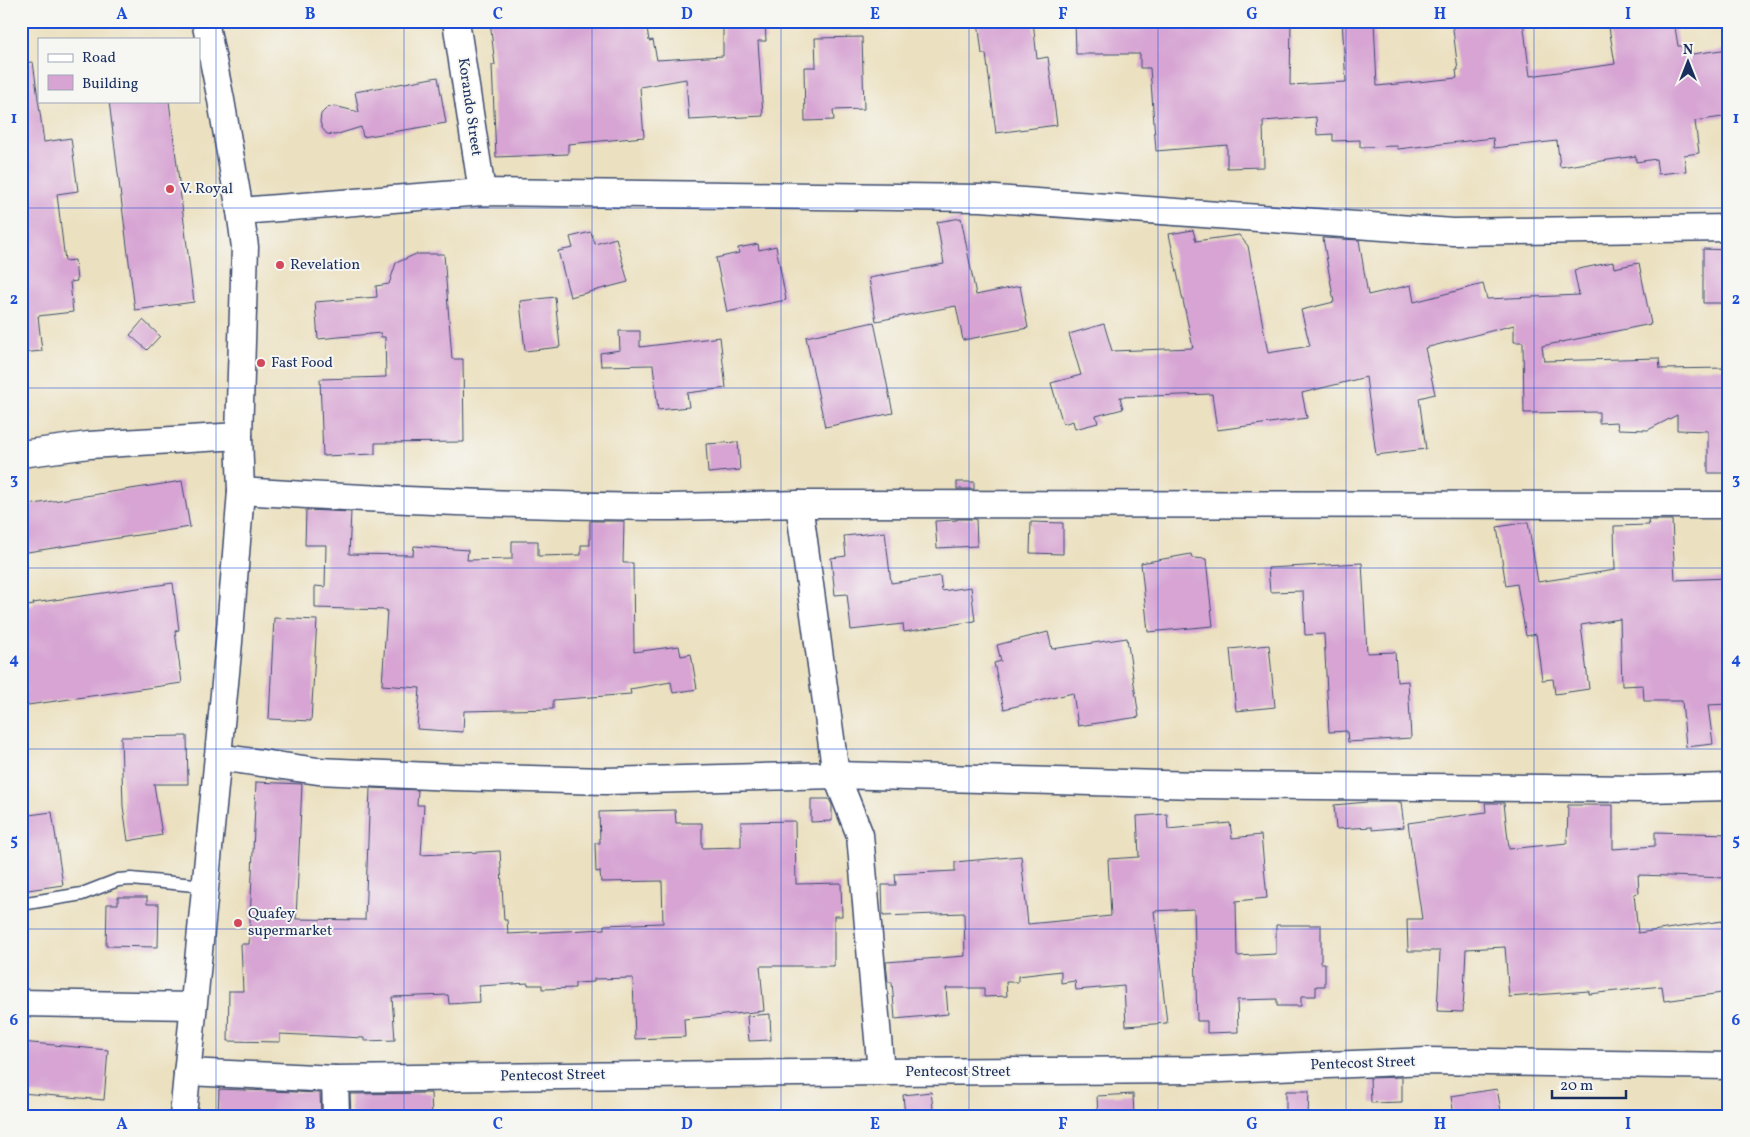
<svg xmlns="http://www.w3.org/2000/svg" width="1750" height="1137" viewBox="0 0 1750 1137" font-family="Vollkorn,serif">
  <rect width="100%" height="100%" fill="#f6f6f2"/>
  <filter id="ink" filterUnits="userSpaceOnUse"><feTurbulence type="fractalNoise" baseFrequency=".02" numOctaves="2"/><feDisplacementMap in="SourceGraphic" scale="10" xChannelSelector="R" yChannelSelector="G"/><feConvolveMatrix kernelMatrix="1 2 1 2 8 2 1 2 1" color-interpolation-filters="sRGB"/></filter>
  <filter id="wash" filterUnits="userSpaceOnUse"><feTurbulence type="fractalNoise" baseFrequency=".0096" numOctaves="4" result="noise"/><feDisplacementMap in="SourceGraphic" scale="20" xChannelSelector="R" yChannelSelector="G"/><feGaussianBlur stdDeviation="1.12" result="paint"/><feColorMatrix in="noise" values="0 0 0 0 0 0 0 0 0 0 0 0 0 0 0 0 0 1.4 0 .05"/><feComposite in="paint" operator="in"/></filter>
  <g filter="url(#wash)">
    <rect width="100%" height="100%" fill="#ebe0bf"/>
    <g id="blocks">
      <g fill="#d7a4d3">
        <path d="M490,21H646L649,41L653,40L657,60L723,56V21H765L766,41H758L763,116L689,120L686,79L640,87L644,137L568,144V154L496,157L492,65H495Z"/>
        <path d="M978,21H1033L1037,59L1048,57L1057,125L996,133L986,54H982Z"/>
        <path d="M1075,21H1291L1290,85L1346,82L1342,21H1374L1377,86L1457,78L1456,70H1458L1452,21H1523L1530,76L1615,64L1608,21H1674L1678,46H1684L1685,55L1729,49V116L1695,121L1699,153L1684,155L1686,171L1658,174L1656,159L1636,162V156L1560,167L1557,141L1494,148L1493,138L1398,149L1397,146L1360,147V140L1333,141V134L1317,135L1316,117L1263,121L1264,167L1227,168V145L1156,151L1150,68H1140V54H1076Z"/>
        <path d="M862,37L864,109L833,110L834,120L805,121L804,67H816L815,38Z"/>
        <path d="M33,62L44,142L71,138L78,191L57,194L65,261L75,260L77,281L70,282L73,312L38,316L42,351L21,353V63Z"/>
        <path d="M438,77L446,123L363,137L361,127L335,135L327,134L322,128L320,122L321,114L327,108L334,106L359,112L355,92Z"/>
        <path d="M109,101H169L194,302L135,310Z"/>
        <path d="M961,218L976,295L1020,286L1028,328L963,340L956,306L876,321L869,278L944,264L937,222Z"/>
        <path d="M1193,230L1196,241L1239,235L1248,246L1268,353L1310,346L1301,310L1334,302L1323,238L1359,240L1368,295L1411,285L1414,302L1483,284L1487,299L1579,295L1574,270L1613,262L1614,268L1639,263L1651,324L1542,346L1544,361L1659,358L1660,369L1729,368V473H1708V431L1677,430V415L1648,430L1618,429L1617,422L1599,423V412L1524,413L1523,342H1514V325L1425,348L1435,394L1419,398L1426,449L1376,455L1366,377L1302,393L1307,418L1217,430L1212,394L1120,397L1123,409L1096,416L1098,423L1075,429L1073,421L1063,424L1051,383L1081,375L1069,334L1104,324L1112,351L1193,348L1169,234Z"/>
        <path d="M591,232L595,244L616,238L628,282L570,297L558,251L573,248L570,237Z"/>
        <path d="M758,244L759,250L776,246L786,300L727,312L716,258L739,253L738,248Z"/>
        <path d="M1703,249L1729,250V303H1703Z"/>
        <path d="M416,254H444L452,359H463L464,442L375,443V454L323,456L320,379L386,377L385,337H381V333L318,339L315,302L377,297L376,286L389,284L396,263Z"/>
        <path d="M555,297L560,347L525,351L520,301Z"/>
        <path d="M143,320L160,336L147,350L130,335Z"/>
        <path d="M874,322L893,413L825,427L806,337Z"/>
        <path d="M619,331H640V347L720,337L726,388L687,393L689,407L658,410L653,365L601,366L600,353L620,350Z"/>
        <path d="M738,442L740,470L708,473L706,444Z"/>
        <path d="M182,481L190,527L21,553V506Z"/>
        <rect x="957" y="482" width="17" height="7"/>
        <path d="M306,510L351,512L349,554L413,555L414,546L468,550L467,560L512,559V541H538V556L581,555V545H590V521H624L623,563H633L634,652L679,646L681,656L691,654L697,689L673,693L671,682L630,689L631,694L553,700V709L464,711L463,732L417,729L420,688L382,685L387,610L315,608V586L325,587L326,545H305Z"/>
        <path d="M957,519H976L977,546L937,548L935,521L957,520Z"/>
        <path d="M1648,520H1672L1675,580L1729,578V704L1708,705L1713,744L1686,747L1682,701H1644L1643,685L1622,686L1620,619L1581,625L1589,689L1555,694L1553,679L1542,680L1536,634L1526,636L1517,584L1506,586L1497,527L1528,522L1538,582L1615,570L1614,526L1649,525Z"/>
        <path d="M1031,522L1063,523V554L1030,553Z"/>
        <path d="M885,532L891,583L940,576L942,591L971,587L975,621L904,632L903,624L851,630L847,594L835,595L831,558L846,556L844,536Z"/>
        <path d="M1191,554L1192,558L1206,559L1213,626L1148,632L1141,563Z"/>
        <path d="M1362,563L1367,653L1395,652L1397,682L1408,681L1411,738L1348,742L1347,731L1329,732L1324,634L1305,635L1303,591L1270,592L1268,568Z"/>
        <path d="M173,583L179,630L175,631L182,683L21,706V607L34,605L33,603Z"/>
        <path d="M274,618L317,620L311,721L269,719Z"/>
        <path d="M1048,632L1052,649L1127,638L1139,717L1078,726L1073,693L1004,709L994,663L1001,661L997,645Z"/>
        <path d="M1269,645L1275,707L1236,711L1230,649Z"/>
        <path d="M187,736L188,784H154L162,835L128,841L123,806L121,737Z"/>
        <path d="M256,782L302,784L296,919L365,920L370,788L418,790L417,805H424L421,855L500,851L504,920H507L508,934L604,929V925L663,923L662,881L601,882L600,871L596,872L595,843H600L599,812L675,810L676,823H702V848L741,847V822L795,821L796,884L841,883L842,916H834V966H760L764,1011L684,1019L685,1037L635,1039L633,978L594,979V982L575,983V988L542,989V985H528V983L479,986L480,1002L449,1004L448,995L392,997L395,1040L364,1041V1038L280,1034V1042L228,1041L229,991H243L241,944H249Z"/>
        <path d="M811,799H829L832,805V821L811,822Z"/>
        <path d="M1367,802H1401L1404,827L1372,830V827L1336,829L1334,805Z"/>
        <path d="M1485,803H1504L1509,849L1567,843L1568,805H1613V849L1655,846V832L1729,834V878L1638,875L1639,893L1634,894L1638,933L1722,921L1729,969V992L1664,1001L1662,986L1589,994V991L1509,997L1505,947L1466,949L1463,1012L1437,1011L1440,951H1408L1407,919H1422L1408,823L1486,812Z"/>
        <path d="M52,812L63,885L21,891V816Z"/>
        <path d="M1167,814L1168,829L1230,823L1232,838L1261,835L1267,898L1236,901L1237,956L1276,954V925H1321V963H1325V986H1316V996H1301V1006H1277V999L1237,1000L1238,1032L1207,1033V1021H1197L1194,909L1154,911L1167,1023L1126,1026L1124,986L1076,990L1075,981L1061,983V971L1018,976V982H1006L1007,996L984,997V988H946L948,1014L895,1019L892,982H888L886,962L965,956L964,913L883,916L882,885H896L895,874L955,871V862L1021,856L1028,924L1111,916L1108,859L1139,857L1137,816Z"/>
        <path d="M118,897H147V904H159L158,947L106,946L107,904H118Z"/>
        <path d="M770,1014L771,1040L749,1041L747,1016Z"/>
        <path d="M21,1042L108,1050L104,1100L21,1093Z"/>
        <path d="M1402,1077V1102L1371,1103L1370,1078Z"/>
        <path d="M219,1089L320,1093L321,1116H218Z"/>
        <path d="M1497,1089L1502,1116H1454L1451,1096Z"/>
        <path d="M1286,1091H1309L1308,1116H1286Z"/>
        <path d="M931,1092L934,1116H905L903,1095Z"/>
        <path d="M431,1093L432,1116H351L350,1094Z"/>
        <path d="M1133,1094L1134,1116H1098L1097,1096Z"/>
      </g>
    </g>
  </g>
  <g filter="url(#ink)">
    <use href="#blocks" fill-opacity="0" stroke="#3a4a6d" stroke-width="1"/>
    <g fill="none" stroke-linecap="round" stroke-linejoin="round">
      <defs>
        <path id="service" d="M21,904L82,894L118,880L131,879L205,886"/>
        <g id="minor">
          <path d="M456,21L482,192"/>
          <path d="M240,211L482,192L981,198L1453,232L1729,228"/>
          <path d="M21,454L89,445L239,436"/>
          <path d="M241,491C378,500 516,505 654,507C702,507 751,505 799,504L1729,505"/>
          <path d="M799,504L836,775L860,835L881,1072"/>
          <path d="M218,757L318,771L453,777L606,781L836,775L1197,785L1646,789L1729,787"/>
          <path d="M21,1003L192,1006"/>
          <path d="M187,1072L335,1079L881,1072L1197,1070L1429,1061L1729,1066"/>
          <path d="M335,1079L336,1116"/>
          <path d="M183,1116L229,642L241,491L239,436L245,247L240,211L221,100L205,21"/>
        </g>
      </defs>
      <use href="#service" stroke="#3a4a6d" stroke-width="15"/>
      <use href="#minor" stroke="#3a4a6d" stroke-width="29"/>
      <use href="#service" stroke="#fff" stroke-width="12"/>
      <use href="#minor" stroke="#fff" stroke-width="26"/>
    </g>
  </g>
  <path fill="none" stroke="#1d4ed8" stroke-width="1" stroke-opacity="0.55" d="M216,21V1116M404,21V1116M592,21V1116M781,21V1116M969,21V1116M1158,21V1116M1346,21V1116M1534,21V1116M21,208H1729M21,388H1729M21,568H1729M21,749H1729M21,929H1729"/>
  <g fill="#d1495b" stroke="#f6f6f2" stroke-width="2">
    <circle cx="170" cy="189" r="5"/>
    <circle cx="280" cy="265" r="5"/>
    <circle cx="261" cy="363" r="5"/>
    <circle cx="238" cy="923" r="5"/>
  </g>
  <g text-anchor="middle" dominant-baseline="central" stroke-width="4" stroke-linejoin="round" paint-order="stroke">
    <g font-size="15" fill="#1b2f5e" stroke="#f6f6f2">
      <text transform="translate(469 107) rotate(82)">Korando Street</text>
      <text transform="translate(1363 1064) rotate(-2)">Pentecost Street</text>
      <text x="958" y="1072">Pentecost Street</text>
      <text transform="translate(553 1076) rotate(-1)">Pentecost Street</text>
    </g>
    <g font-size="15" fill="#1b2f5e" stroke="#f6f6f2" text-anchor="start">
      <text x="180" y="189">V. Royal</text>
      <text x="290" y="265">Revelation</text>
      <text x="271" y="363">Fast Food</text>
      <text x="248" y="914">Quafey<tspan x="248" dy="17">supermarket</tspan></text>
    </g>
  </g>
  <rect width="1750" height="1137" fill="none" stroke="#f6f6f2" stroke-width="55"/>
  <rect x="38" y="38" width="162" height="65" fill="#f6f6f2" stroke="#9ea6b7"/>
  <rect x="48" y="54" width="25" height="8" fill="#ffffff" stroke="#9ea6b7"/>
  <text x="82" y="62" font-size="15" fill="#1b2f5e">Road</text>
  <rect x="48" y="75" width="25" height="15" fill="#d7a4d3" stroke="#9ea6b7"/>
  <text x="82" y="88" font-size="15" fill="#1b2f5e">Building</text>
  <g transform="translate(1688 62)" stroke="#f6f6f2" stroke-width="4" paint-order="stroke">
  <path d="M0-4L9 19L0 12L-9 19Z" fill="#1b2f5e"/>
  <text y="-8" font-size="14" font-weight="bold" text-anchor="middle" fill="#1b2f5e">N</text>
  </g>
  <path d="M1552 1090v8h74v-8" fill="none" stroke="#1b2f5e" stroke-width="2.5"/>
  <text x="1560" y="1090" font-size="15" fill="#1b2f5e" stroke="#f6f6f2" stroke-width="4" paint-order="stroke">20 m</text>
  <rect x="28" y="28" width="1694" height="1082" fill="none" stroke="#1d4ed8" stroke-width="2"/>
  <g font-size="16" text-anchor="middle" font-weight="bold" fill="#1d4ed8">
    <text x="122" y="19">A</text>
    <text x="310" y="19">B</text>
    <text x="498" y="19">C</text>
    <text x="687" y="19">D</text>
    <text x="875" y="19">E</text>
    <text x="1063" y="19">F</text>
    <text x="1252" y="19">G</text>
    <text x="1440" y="19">H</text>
    <text x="1628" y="19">I</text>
    <text x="14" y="123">1</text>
    <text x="1736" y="123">1</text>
    <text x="14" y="304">2</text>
    <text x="1736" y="304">2</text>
    <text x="14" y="484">3</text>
    <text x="1736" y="484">3</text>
    <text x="14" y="664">4</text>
    <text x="1736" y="664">4</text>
    <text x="14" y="845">5</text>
    <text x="1736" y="845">5</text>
    <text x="14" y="1025">6</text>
    <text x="1736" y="1025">6</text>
    <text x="122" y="1129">A</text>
    <text x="310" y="1129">B</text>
    <text x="498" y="1129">C</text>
    <text x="687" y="1129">D</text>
    <text x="875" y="1129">E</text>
    <text x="1063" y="1129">F</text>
    <text x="1252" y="1129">G</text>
    <text x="1440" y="1129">H</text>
    <text x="1628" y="1129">I</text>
  </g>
</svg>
